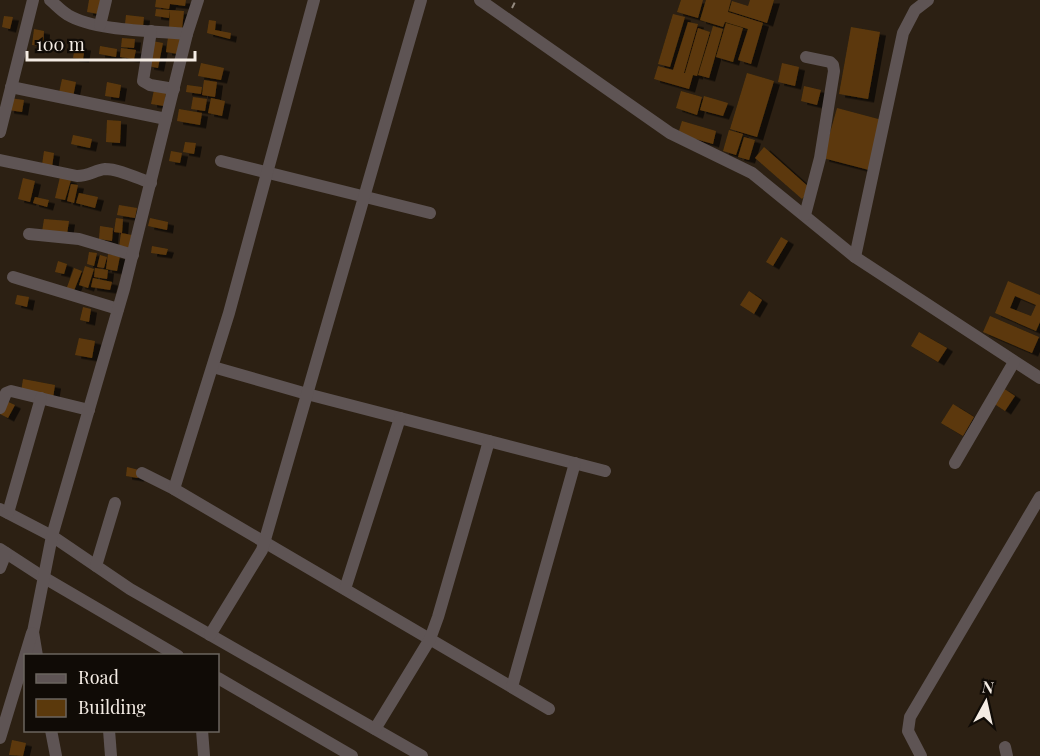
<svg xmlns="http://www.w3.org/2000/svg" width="1040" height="756" viewBox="0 0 1040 756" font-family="'Playfair Display',serif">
  <defs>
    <filter id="shadow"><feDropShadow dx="6" dy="3.5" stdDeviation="0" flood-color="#0009"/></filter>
  </defs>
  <rect width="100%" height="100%" fill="#2c2013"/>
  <g fill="#5b390c" fill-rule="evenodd" filter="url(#shadow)">
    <path d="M89,0H102L99,14L87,12Z"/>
    <path d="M156,0H186L185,6L170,4L169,9L155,7Z"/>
    <path d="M681,0H703L698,18L677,12Z"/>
    <path d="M706,0H731L728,12L763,23L751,64L738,60L748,29L725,22L723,27L700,20Z"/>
    <path d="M750,0H774L767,23L729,11L732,1L748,6Z"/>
    <path d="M156,9L170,10L169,18L155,16Z"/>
    <path d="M170,10L184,11L182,29L169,28Z"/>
    <path d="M673,14L685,17L670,67L658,64Z"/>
    <path d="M126,15L144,17L143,26L125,24Z"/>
    <path d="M4,16L13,17L10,29L2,27Z"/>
    <path d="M209,20L216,21L215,30L231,33L230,39L207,33Z"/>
    <path d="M688,22L698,24L684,73H685L698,28L710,32L697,76L693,75L689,89L654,79L658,66L673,70Z"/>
    <path d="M726,23L743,28L733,62L716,57Z"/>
    <path d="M713,26L723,29L709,78L698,75Z"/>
    <path d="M851,27L880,32L868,99L839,94Z"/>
    <path d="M34,29L44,31L43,46L32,45Z"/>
    <path d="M168,37L180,39L178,54L166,52Z"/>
    <path d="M122,38L135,39L134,48L121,47Z"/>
    <path d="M152,41L163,43L158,68L148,66Z"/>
    <path d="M75,46L85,47L83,59L73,58Z"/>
    <path d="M100,46L117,49L116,57L99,54Z"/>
    <path d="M121,48L136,50L134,59L120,57Z"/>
    <path d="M201,63L224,68L221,80L198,76Z"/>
    <path d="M782,63L799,67L795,86L778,82Z"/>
    <path d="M747,73L774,81L757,137L730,129Z"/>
    <path d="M62,79L76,82L73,97L59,93Z"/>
    <path d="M204,80L217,82L215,97L202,95Z"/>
    <path d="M107,82L121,85L119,98L105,96Z"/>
    <path d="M187,85L202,87L201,94L186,92Z"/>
    <path d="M804,86L821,90L817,105L801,101Z"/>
    <path d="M154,90L166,93L164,106L151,104Z"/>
    <path d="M681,91L702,97L697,115L676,108Z"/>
    <path d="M704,96L728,103L723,116L700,110Z"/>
    <path d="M193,97L207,99L205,111L191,109Z"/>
    <path d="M10,98L24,100L22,112L8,110Z"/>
    <path d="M211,98L225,101L222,116L208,113Z"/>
    <path d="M837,108L882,120L869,170L823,158Z"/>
    <path d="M179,109L202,113L200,125L177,121Z"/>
    <path d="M107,120L121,121L120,143L106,142Z"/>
    <path d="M682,121L716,131L713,144L678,134Z"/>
    <path d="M729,130L743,134L736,155L723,151Z"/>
    <path d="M73,135L92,139L90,148L71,144Z"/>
    <path d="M744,137L755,140L749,160L738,157Z"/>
    <path d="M185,142L196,143L194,154L183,152Z"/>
    <path d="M764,147L811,189L802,199L755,158Z"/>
    <path d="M44,151L54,153L52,167L42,165Z"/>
    <path d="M171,151L182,153L180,163L169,161Z"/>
    <path d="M60,177L71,180L65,200L55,198Z"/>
    <path d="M23,178L35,181L30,202L18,199Z"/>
    <path d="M71,184L78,185L74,203L67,201Z"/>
    <path d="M79,193L98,197L95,208L76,203Z"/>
    <path d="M35,197L49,200L47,207L33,203Z"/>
    <path d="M119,205L137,208L135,218L117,215Z"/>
    <path d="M116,218L123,219L122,233L114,232Z"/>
    <path d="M150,218L168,222L167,230L148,226Z"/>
    <path d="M44,219L69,221L67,234L42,232Z"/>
    <path d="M100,226L113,228L112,241L99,239Z"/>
    <path d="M121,233L132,235L131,249L119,247Z"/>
    <path d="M781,237L788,241L773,266L766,262Z"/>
    <path d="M152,246L168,249L166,255L151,253Z"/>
    <path d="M89,252L97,253L94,266L87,264Z"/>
    <path d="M108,254L120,256L117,271L106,269Z"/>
    <path d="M100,255L107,257L104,268L97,267Z"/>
    <path d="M58,261L67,264L64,274L55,272Z"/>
    <path d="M85,266L94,269L88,288L79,285Z"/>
    <path d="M74,268L82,271L73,293L66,290Z"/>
    <path d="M95,268L108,270L107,279L94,277Z"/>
    <path d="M93,278L112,282L110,290L91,287Z"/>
    <path d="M1008,281L1040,295V322L1036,331L995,313ZM1015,296L1036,305L1031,316L1010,308Z"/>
    <path d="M749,291L762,300L754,314L740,305Z"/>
    <path d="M17,295L29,297L27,307L15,304Z"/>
    <path d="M83,307L91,309L89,322L80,320Z"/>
    <path d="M990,316L1039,337L1032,353L983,332Z"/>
    <path d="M919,332L947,348L938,362L911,346Z"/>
    <path d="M79,338L95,341L92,358L75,355Z"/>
    <path d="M23,379L55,385L53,398L21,392Z"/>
    <path d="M1003,388L1015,396L1005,411L993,403Z"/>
    <path d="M6,401L15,405L8,418L0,414Z"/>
    <path d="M953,404L974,417L963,436L941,423Z"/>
    <path d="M127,467L139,470L138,478L126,476Z"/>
    <path d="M12,740L26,743L23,756L9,755Z"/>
  </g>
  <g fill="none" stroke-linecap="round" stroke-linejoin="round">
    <path stroke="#958b81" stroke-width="2" stroke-dasharray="6 3" stroke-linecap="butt" d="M512,8L516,0"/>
    <g stroke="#5e5454" stroke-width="12">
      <path d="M50,0C56,5 61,11 68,15C94,31 156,31 187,34"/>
      <path d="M480,0L670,133L752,173L855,257L1040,378"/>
      <path d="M100,25L106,0"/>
      <path d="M151,31L143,81L150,85L174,89"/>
      <path d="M11,87L166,119"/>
      <path d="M0,132L33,0"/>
      <path d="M0,160L77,176C89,176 95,170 105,169C119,169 137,178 151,183"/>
      <path d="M221,161L430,213"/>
      <path d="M805,215L820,158L834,71L833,65L830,62L806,57"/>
      <path d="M29,234L79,239L133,255"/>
      <path d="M855,257L903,33L915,10L928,0"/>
      <path d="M13,277L118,309"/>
      <path d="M213,367L307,394L605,471"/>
      <path d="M0,408L6,393L11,391L89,410"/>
      <path d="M955,463L1014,362"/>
      <path d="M142,473L174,489L549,709"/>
      <path d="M174,489L229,313L314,0"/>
      <path d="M0,509L52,536L130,589L422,756"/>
      <path d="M8,513L41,398"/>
      <path d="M0,549L43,577L178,656"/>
      <path d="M96,566L115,503"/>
      <path d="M0,568L6,553"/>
      <path d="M345,589L400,418"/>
      <path d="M210,635L262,550L421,0"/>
      <path d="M37,656L33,632L52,536L124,289L187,34L198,0"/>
      <path d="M218,678L352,756"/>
      <path d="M512,687L575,463"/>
      <path d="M375,729L430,639L438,617L489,441"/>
      <path d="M51,730L56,756"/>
      <path d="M109,730L111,756"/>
      <path d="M202,730L204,756"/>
      <path d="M0,738L32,633"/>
      <path d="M1005,747L1007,756"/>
      <path d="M921,756L908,731L910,717L1040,497"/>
    </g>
  </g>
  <rect x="24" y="654" width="195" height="78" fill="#100b06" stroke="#6b655f" stroke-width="1.5"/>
  <rect x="36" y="674" width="30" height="9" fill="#5e5454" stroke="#6b655f" stroke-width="1.5"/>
  <text x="78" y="684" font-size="18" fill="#f4ece4">Road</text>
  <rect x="36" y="699" width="30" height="18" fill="#5b390c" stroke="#6b655f" stroke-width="1.5"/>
  <text x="78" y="714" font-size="18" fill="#f4ece4">Building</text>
  <g transform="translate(986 702) rotate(8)" stroke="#100b06" stroke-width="4.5" paint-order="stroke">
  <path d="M0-4.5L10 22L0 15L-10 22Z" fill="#f4ece4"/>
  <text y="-9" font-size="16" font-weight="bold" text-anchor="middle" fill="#f4ece4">N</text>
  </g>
  <path d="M27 51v9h168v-9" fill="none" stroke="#f4ece4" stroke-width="3"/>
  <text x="36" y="51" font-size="18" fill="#f4ece4" stroke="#100b06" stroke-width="4.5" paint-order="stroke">100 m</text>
</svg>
